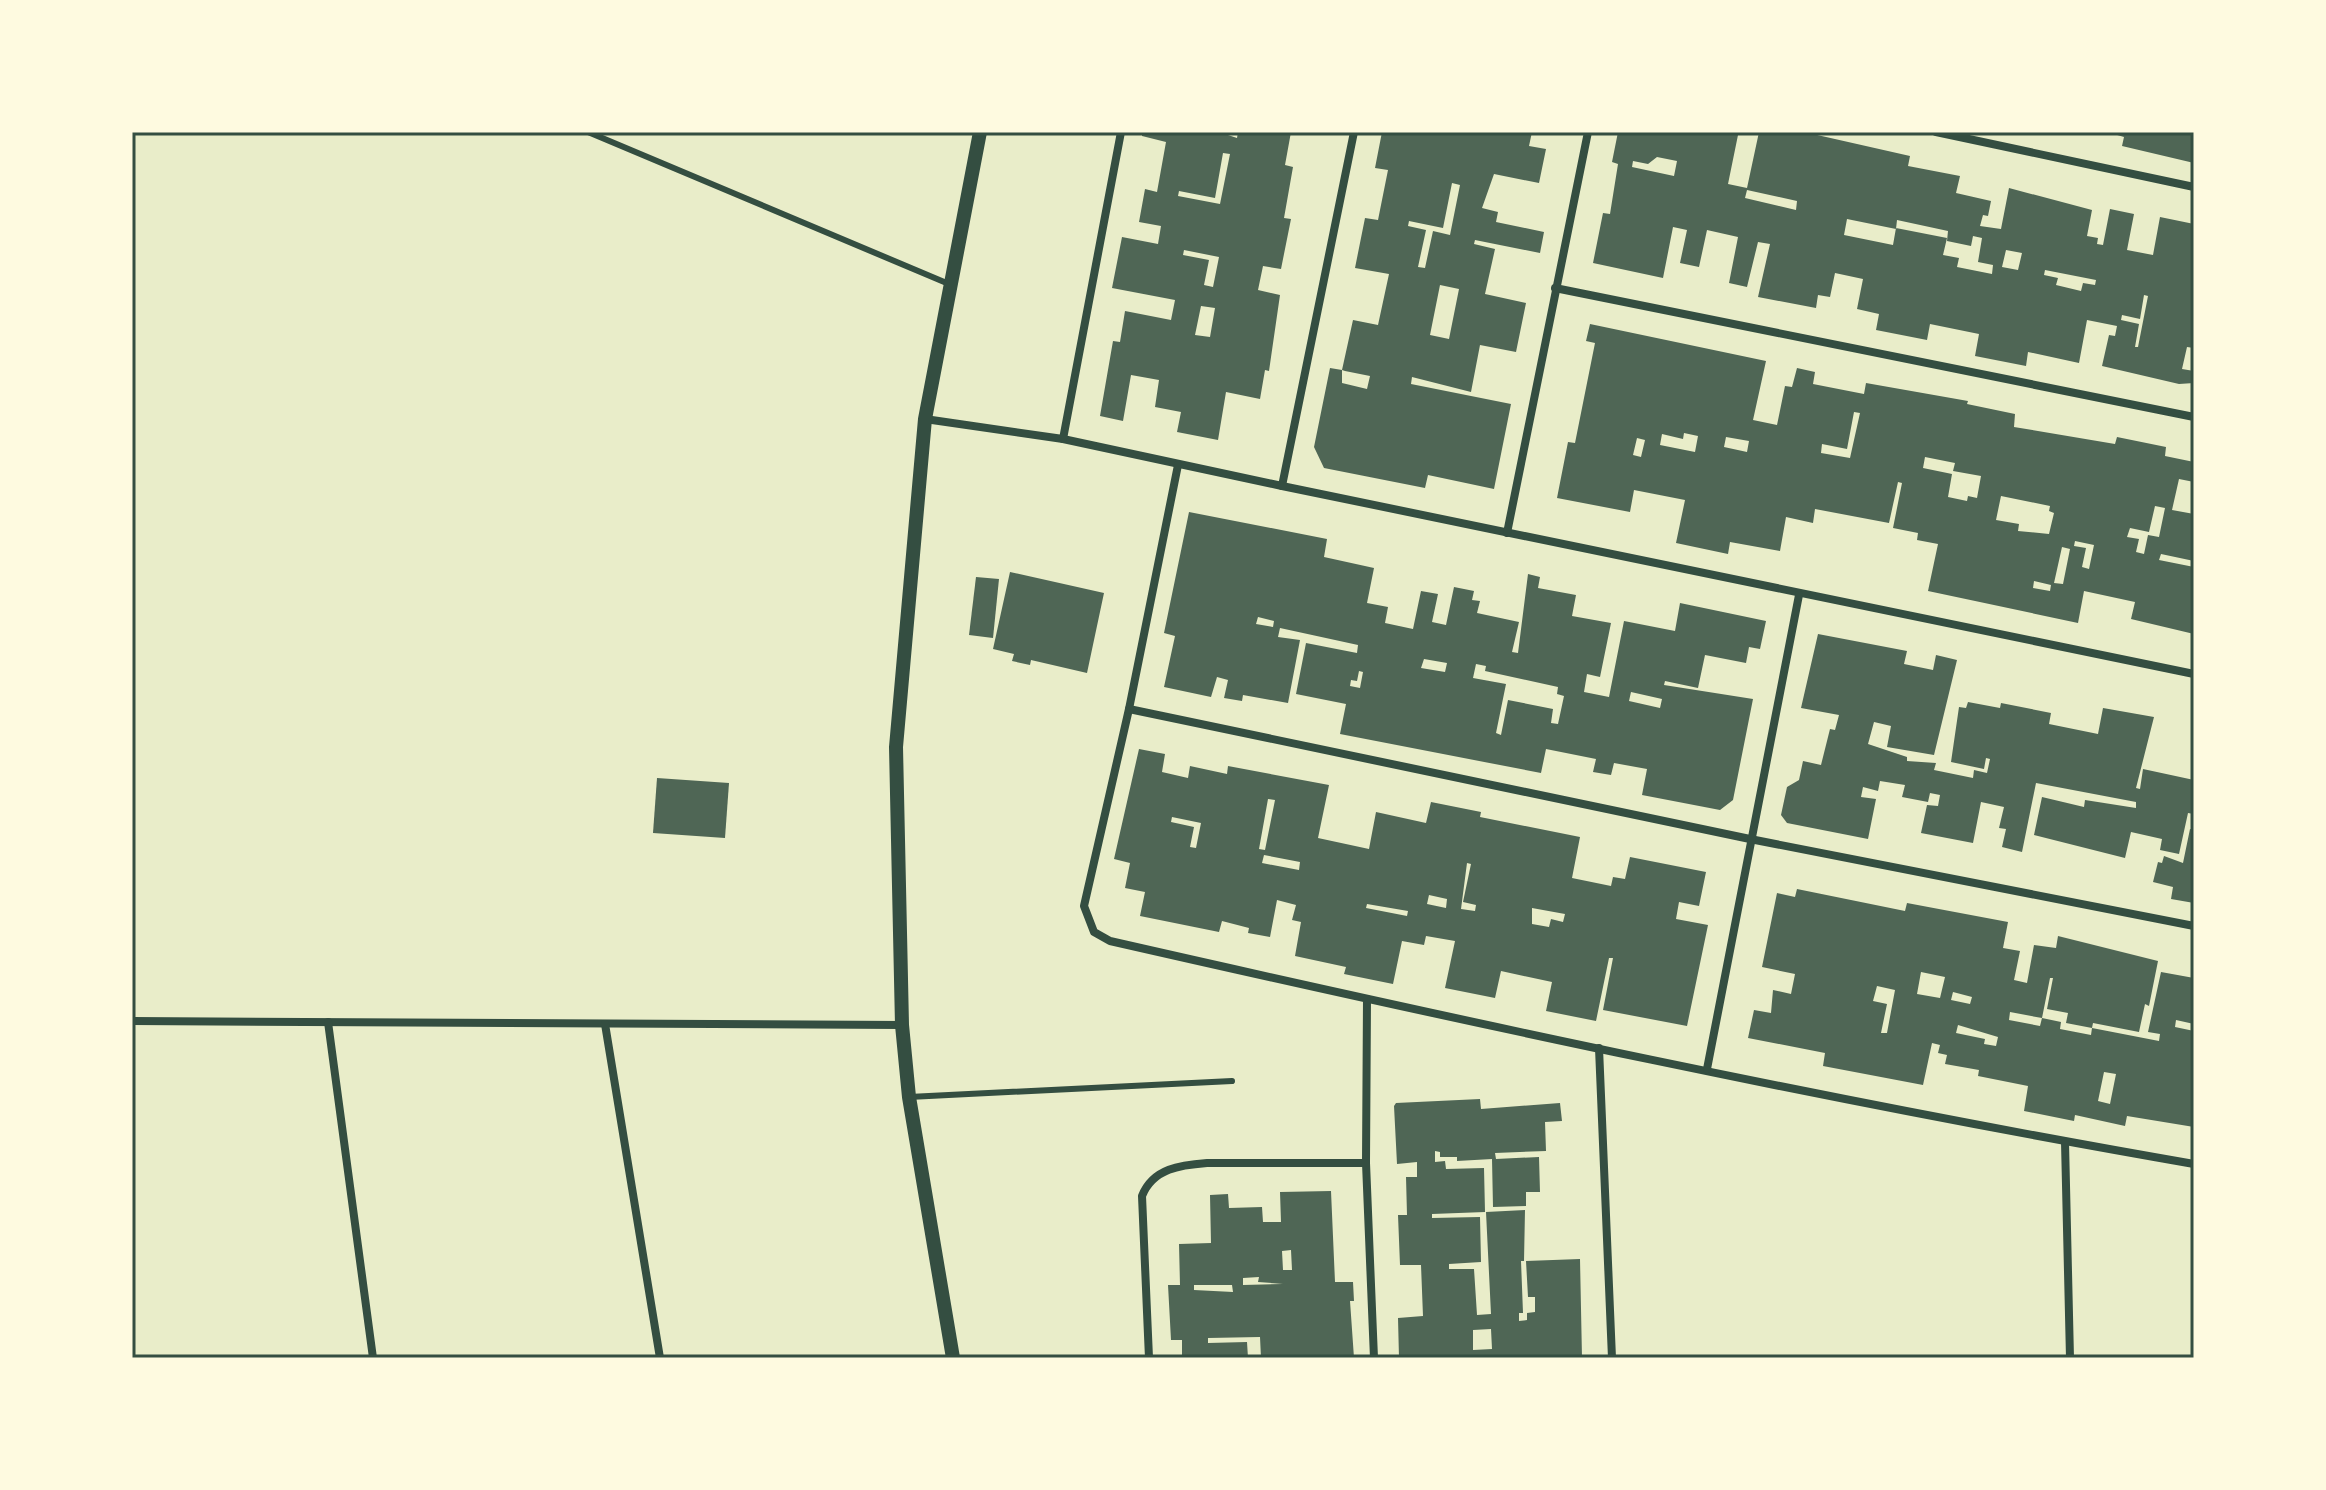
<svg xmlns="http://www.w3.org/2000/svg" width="2326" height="1490" viewBox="0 0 2326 1490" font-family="'Exo 2',sans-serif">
  <rect width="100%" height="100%" fill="#e9edc9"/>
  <g fill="#4f6655" fill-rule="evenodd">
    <path d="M1142,132H1229L1228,135L1237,138L1238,132H1291L1285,165L1293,167L1284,218L1291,219L1281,269L1263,266L1258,290L1280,295L1269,371L1265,370L1260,399L1226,392L1218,440L1177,432L1181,412L1155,407L1159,380L1131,375L1123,421L1100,416L1113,341L1120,342L1125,311L1171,320L1175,300L1112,288L1122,237L1158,244L1161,226L1139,222L1145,189L1157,192L1166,142L1142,136ZM1223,153L1230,154L1220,204L1178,196L1179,191L1215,198ZM1184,250L1219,257L1213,287L1204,285L1209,260L1183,255ZM1201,306L1215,308L1210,337L1195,335Z"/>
    <path d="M1382,132H1532L1529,146L1546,149L1539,183L1494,174L1482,208L1498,212L1496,222L1544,232L1540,253L1475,240L1474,244L1495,249L1485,294L1526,303L1516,352L1480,345L1471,392L1412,377L1411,384L1511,404L1494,489L1428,475L1425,488L1324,468L1314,447L1330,368L1342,370L1353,320L1378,325L1389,274L1355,268L1365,218L1378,220L1388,170L1375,168ZM1452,183L1460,185L1450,235L1433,231L1425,268L1418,267L1426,230L1408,226L1409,221L1443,228ZM1440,285L1459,289L1449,339L1430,335ZM1342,370L1345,371L1370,376L1367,389L1342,383Z"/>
    <path d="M1618,132L1738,135L1728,184L1747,188L1759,132H1804L1910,156L1908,166L1960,176L1956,193L1991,201L1988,216L1983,215L1980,226L2001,229L2009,188L2092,210L2087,236L2098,238L2097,244L2103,245L2110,209L2134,214L2127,250L2153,255L2160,217L2194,224V348L2187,347L2182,369L2194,371V383L2179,384L2102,366L2109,335L2115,336L2117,326L2087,320L2079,363L2028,352L2026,366L1975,356L1979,334L1930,324L1927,340L1876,330L1879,314L1857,309L1863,279L1835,273L1830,297L1818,295L1816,308L1758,297L1770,244L1758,242L1747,287L1729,283L1738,237L1707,230L1699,267L1680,263L1687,230L1673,227L1663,278L1593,263L1603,213L1610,214L1618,164L1612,162ZM1657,157L1677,161L1674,176L1632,167L1633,161L1648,164ZM1747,190L1797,201L1796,210L1745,198ZM1847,219L1896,229L1897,220L1948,231L1947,241L1971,246L1973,236L1982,238L1978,262L1993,265L1992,274L1957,267L1959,258L1943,255L1947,238L1896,228L1893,245L1844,235ZM2006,250L2022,253L2018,270L2002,267ZM2045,270L2096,280L2095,285L2083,283L2081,291L2056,285L2058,278L2044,275ZM2144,295L2148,296L2138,347H2135L2139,324L2121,320L2122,315L2140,319Z"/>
    <path d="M2107,132H2177L2182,135V132H2194V163L2122,146L2124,137Z"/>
    <path d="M1590,324L1766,361L1753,420L1777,425L1785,386L1792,387L1797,368L1815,372L1813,384L1864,394L1866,383L1968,401L1967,404L2015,414L2014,427L2115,444L2117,437L2166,447L2165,456L2194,462V482L2179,479L2172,510L2194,514V561L2161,554L2159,560L2194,567V634L2131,619L2135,602L2084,591L2078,623L1928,591L1938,544L1917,540L1918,533L1893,528L1902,483L1898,482L1889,523L1815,509L1813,523L1786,517L1780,551L1730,542L1728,554L1676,543L1685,500L1634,490L1630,512L1557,498L1568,442L1575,443L1595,343L1586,341ZM1854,412L1860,413L1850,458L1821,453L1822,444L1847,449ZM1684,433L1698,436L1695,452L1660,445L1662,434L1683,439ZM1726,437L1749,441L1747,452L1724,447ZM1637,438L1645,440L1641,457L1633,455ZM1925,457L1955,463L1953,471L1981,476L1977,498L1968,496L1967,501L1948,497L1952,474L1923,468ZM2001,496L2050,506L2049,511L2054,513L2049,534L2018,531L2019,524L1996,520ZM2155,506L2165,508L2159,537L2148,535L2144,554L2136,552L2139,539L2127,537L2130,528L2149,532ZM2075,541L2094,545L2089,569L2082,567L2086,548L2074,546ZM2062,547L2070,549L2063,584L2054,583ZM2034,581L2051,585L2050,591L2033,588Z"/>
    <path d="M1189,512L1327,539L1324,557L1374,568L1367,603L1388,607L1385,623L1413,629L1421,591L1438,594L1432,622L1446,625L1454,587L1474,591L1472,600L1480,601L1477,613L1519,622L1512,652L1518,653L1528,574L1540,577L1538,588L1576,595L1572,616L1611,623L1600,677L1587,674L1584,692L1609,697L1624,621L1675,631L1680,603L1766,621L1760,649L1749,647L1746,663L1705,655L1698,688L1665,681L1664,685L1753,699L1733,800L1720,810L1642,795L1647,769L1614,763L1611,775L1593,772L1596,759L1546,749L1541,773L1340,734L1346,704L1296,694L1306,643L1357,653L1358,645L1280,628L1278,637L1300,640L1288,703L1243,695L1242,701L1224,698L1228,680L1217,677L1211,697L1164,687L1175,636L1164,633ZM1258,617L1274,621L1273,627L1256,624ZM1424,659L1447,663L1445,672L1421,668ZM1476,664L1486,666L1485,671L1558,687L1557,694L1564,696L1558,724L1551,723L1553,709L1508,700L1501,735L1496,733L1506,684L1473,678ZM1359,671L1363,672L1360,688L1350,686L1351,680L1357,681ZM1631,692L1662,699L1660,708L1629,701Z"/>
    <path d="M1010,572L1104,593L1087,673L1031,660L1030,665L1012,661L1014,654L993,649Z"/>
    <path d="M976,577L999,579L993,638L969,635Z"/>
    <path d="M1818,634L1907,651L1904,664L1933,670L1936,655L1957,660L1934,755L1887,747L1891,726L1874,722L1868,744L1907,757V761L1936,763L1934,770L1973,778L1974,770L1987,773L1990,759L1986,758L1984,769L1951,762L1959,707L1966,708L1968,702L2000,708L2001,703L2051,713L2049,724L2098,734L2103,708L2154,717L2136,788L2140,789L2143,769L2194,780V814L2188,813L2179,854L2160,850L2162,839L2131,832L2125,858L2034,835L2042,797L2084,807L2085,800L2136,808V802L2036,783L2022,852L2002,847L2006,829L1999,828L2004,807L1981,802L1973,843L1921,833L1927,805L1938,806L1940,795L1930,793L1928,802L1902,797L1905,785L1880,781L1878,791L1863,787L1861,797L1876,799L1868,839L1787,823L1781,815L1787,787L1799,780L1803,761L1821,765L1830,729L1835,730L1839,715L1801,708Z"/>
    <path d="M1139,749L1165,754L1162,772L1188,778L1190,766L1227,774L1228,766L1329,785L1318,838L1369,849L1376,812L1426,823L1431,802L1481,812L1480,817L1580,837L1572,878L1611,886L1613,877L1625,879L1630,857L1706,872L1699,906L1679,902L1676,919L1708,925L1687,1026L1603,1010L1613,958H1609L1596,1021L1546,1011L1552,982L1501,971L1495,998L1445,988L1455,941L1426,936L1424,945L1402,941L1393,984L1344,974L1346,967L1295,956L1301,922L1292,920L1296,905L1277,900L1270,937L1248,933L1249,928L1222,921L1219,932L1140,916L1145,892L1125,888L1130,863L1114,859ZM1268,799L1275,800L1265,850L1259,849ZM1172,817L1201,823L1196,848L1190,847L1194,827L1171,822ZM1264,855L1300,862L1299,870L1262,863ZM1467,863L1471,864L1463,902L1476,905L1475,911L1461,909ZM1429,895L1447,899L1446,908L1427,904ZM1367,904L1408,911L1407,916L1366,908ZM1532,908L1565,914L1563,922L1551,919L1549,927L1532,924Z"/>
    <path d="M657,778L729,783L725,838L653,833Z"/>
    <path d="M2190,829L2194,830V903L2171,899L2173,887L2153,882L2158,862L2162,863L2164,856L2183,863Z"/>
    <path d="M1797,889L1905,911L1907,903L2008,922L2003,948L2020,951L2014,980L2027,983L2034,945L2056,948L2058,936L2158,961L2149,1006L2145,1004L2139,1032L2093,1023L2092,1028L2159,1041L2160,1034L2148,1032L2161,972L2194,978V1024L2176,1020L2175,1027L2194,1031V1127L2127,1116L2125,1126L2075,1115L2074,1121L2024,1111L2028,1086L1978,1076L1979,1070L1945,1064L1947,1055L1938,1053L1940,1045L1932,1043L1923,1085L1823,1066L1825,1053L1748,1038L1754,1010L1771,1013L1773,990L1791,994L1795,974L1762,967L1777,893L1795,897ZM1921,972L1945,977L1940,998L1917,994ZM2050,978H2053L2047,1009L2068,1013L2066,1023L2092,1028L2091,1035L2060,1029L2061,1022L2042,1018L2040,1026L2009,1020L2010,1012L2042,1018ZM1877,986L1895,990L1887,1033H1881L1887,1004L1873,1001ZM1953,992L1972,997L1970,1004L1951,1000ZM1958,1025L1998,1037L1996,1046L1984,1044L1985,1039L1956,1033ZM2104,1072L2116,1074L2110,1104L2098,1101Z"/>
    <path d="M1480,1099L1481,1109L1560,1103L1562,1121L1545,1122L1546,1151L1495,1153L1496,1159L1539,1157L1540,1192H1526V1206L1493,1207L1492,1159L1457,1161V1157H1440V1152L1435,1151V1162L1445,1161L1446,1169L1484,1168L1485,1212L1432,1214V1218L1480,1217L1481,1262L1449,1264V1269H1474L1477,1315L1491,1314L1486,1212L1525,1210L1524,1261H1521L1523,1313H1519V1321L1527,1320V1313L1535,1312V1297H1528L1526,1261L1580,1259L1582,1358H1399L1398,1318L1423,1316L1421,1265H1400L1398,1215H1407L1406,1177H1417V1162L1397,1164L1394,1106L1396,1103ZM1491,1329L1492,1349L1473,1350V1330Z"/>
    <path d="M1331,1191L1335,1282H1353L1354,1301H1350L1354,1358H1261L1260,1337L1208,1338V1343L1247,1342L1248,1358H1182V1340H1171L1168,1285H1180L1179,1244L1211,1243L1210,1195L1228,1194L1229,1208L1262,1207L1263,1222H1281L1280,1192ZM1291,1250L1292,1270H1283L1282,1251ZM1259,1277L1258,1282L1283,1284L1243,1285V1278ZM1194,1285H1232L1233,1292L1194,1290Z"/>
  </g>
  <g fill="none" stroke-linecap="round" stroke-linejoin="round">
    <g stroke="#344e41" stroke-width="6">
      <path d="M588,132L949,284"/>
      <path d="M909,1097L1232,1081"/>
    </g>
    <g stroke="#344e41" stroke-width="8">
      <path d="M1936,132L2194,187"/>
      <path d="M1555,288L2194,417"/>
      <path d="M925,419L1063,439L1282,486L1354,132"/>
      <path d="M1063,439L1121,132"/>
      <path d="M1178,465L1129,709L1084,906L1094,932L1110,941C1470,1023 1831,1101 2194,1164"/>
      <path d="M1282,486L2194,674"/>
      <path d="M1507,533L1588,132"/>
      <path d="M1129,709L1750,839L2194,926"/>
      <path d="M1367,999L1366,1163L1374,1358"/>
      <path d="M132,1021L902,1025"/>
      <path d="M328,1022L373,1358"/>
      <path d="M605,1024L660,1358"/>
      <path d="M1599,1048L1612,1358"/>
      <path d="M1707,1069L1799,595"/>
      <path d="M2065,1142L2070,1358"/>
      <path d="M1149,1358L1142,1196C1153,1168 1181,1165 1207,1163H1366"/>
    </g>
    <path stroke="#344e41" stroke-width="14" d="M953,1358L909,1097L902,1025L896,747L925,419L980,132"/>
  </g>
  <rect width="2326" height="1490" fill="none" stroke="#fefae0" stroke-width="268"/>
  <rect x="134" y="134" width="2058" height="1222" fill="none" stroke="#344e41" stroke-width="3"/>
</svg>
